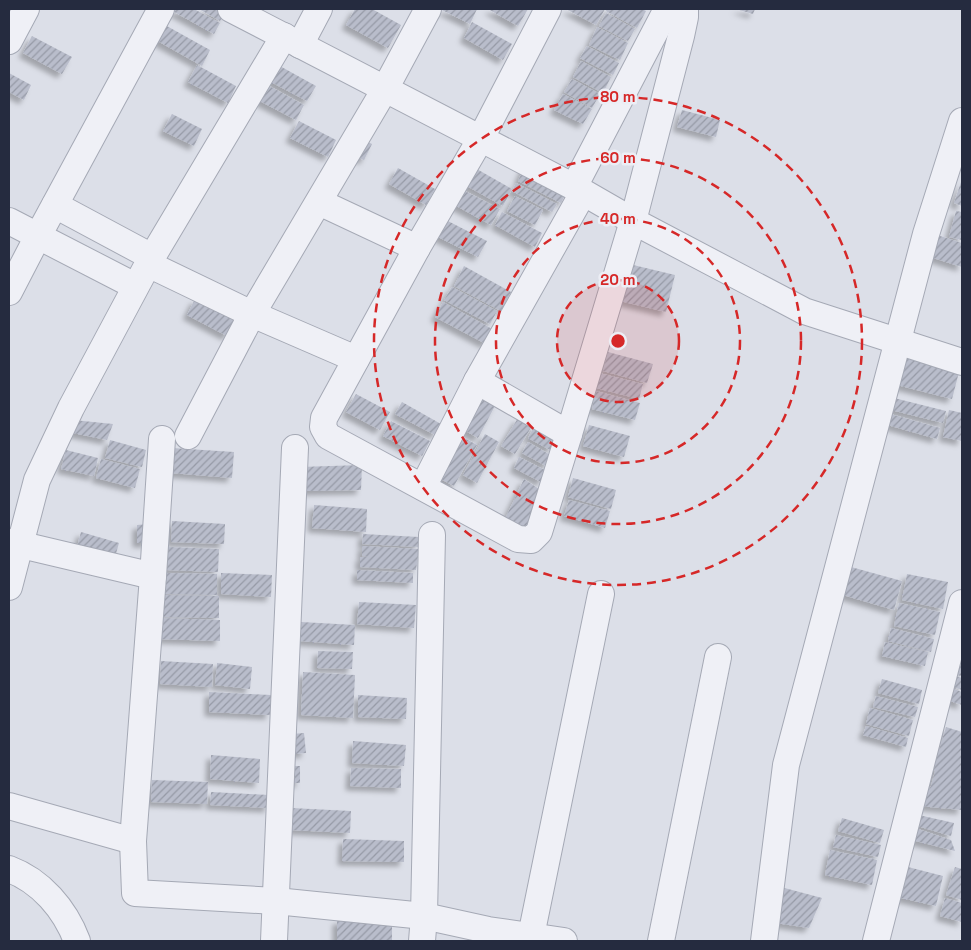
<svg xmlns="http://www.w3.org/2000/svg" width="971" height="950" viewBox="0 0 971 950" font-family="'Space Grotesk',sans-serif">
  <defs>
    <pattern id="building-hatch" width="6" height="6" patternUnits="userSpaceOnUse" patternTransform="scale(1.25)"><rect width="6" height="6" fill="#b9bdcb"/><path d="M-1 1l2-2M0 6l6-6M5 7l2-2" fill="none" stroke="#969aa6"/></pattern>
    <filter id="shadow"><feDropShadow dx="-4.5" dy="4.5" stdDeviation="2.5" flood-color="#0004"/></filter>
  </defs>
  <rect width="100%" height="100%" fill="#dcdfe8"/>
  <g fill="url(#building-hatch)" filter="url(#shadow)">
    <path d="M169,9H194L220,23L214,34Z"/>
    <path d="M199,9H227L220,21Z"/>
    <path d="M355,9H372L401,25L388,48L346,25Z"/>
    <path d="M440,9H477L470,24Z"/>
    <path d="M488,9H528L518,26Z"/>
    <path d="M566,9H605L596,25Z"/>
    <path d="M607,9H642L646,11L637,28L606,11Z"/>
    <path d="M736,9H755L753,14Z"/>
    <path d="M606,13L635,29L628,41L599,26Z"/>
    <path d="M472,22L512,44L503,60L464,38Z"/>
    <path d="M165,25L210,50L202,66L156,40Z"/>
    <path d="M597,27L628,43L620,60L589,45Z"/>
    <path d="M32,36L72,57L62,74L23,53Z"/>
    <path d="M587,46L619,63L613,75L580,58Z"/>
    <path d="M581,61L611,77L603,93L573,77Z"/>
    <path d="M197,65L236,86L228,103L188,82Z"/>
    <path d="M278,65L316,86L307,101L269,81Z"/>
    <path d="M9,73L31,85L24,100L9,92Z"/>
    <path d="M572,79L600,94L592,108L564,92Z"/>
    <path d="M264,83L304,105L296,120L256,99Z"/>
    <path d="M563,94L592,109L583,124L554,110Z"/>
    <path d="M682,110L720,120L716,137L677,127Z"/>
    <path d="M172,114L202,129L194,146L163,131Z"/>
    <path d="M299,121L336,140L328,157L290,138Z"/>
    <path d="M364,140L372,144L364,160L356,157Z"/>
    <path d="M525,165L569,187L561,203L518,181Z"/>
    <path d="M398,168L435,189L426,205L389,184Z"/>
    <path d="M475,168L512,189L503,206L465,185Z"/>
    <path d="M962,179V206L954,203Z"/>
    <path d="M516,183L557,204L552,212L512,191Z"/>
    <path d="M459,188L500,209L491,225L451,203Z"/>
    <path d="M515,196L543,210L535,225L507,211Z"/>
    <path d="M956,211L962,212V240L949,237Z"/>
    <path d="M502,212L542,233L535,247L495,225Z"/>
    <path d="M444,219L487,241L478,257L436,236Z"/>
    <path d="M937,235L962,243V267L930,257Z"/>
    <path d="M629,264L675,275L666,312L620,301Z"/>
    <path d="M464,266L511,292L501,311L454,286Z"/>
    <path d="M452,287L497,311L490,324L444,300Z"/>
    <path d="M195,299L236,320L227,336L187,315Z"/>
    <path d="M443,302L494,330L486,344L435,317Z"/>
    <path d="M608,352L653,364L647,383L603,371Z"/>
    <path d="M904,358L959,372L952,399L897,385Z"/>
    <path d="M599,373L643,384L639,399L596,388Z"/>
    <path d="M596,391L640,403L635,420L592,409Z"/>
    <path d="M356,394L390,412L380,430L346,412Z"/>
    <path d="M483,394L497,402L478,438L464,430Z"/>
    <path d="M894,398L946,411L943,423L891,410Z"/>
    <path d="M402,402L441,424L435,435L395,414Z"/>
    <path d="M949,410L962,413V441L943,437Z"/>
    <path d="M887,413L940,428L937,439L884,424Z"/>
    <path d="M518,418L532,426L515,454L501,446Z"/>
    <path d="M73,420L113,424L107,440L73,433Z"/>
    <path d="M391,421L430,441L422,456L383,436Z"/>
    <path d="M535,425L557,438L550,450L528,438Z"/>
    <path d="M589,425L630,436L624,457L583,446Z"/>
    <path d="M485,434L499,442L477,483L463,475Z"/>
    <path d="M459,435L477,445L454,486L435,476Z"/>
    <path d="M110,440L146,450L142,467L105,458Z"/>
    <path d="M528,442L552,456L546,466L522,453Z"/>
    <path d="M172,448L234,452L232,478L171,473Z"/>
    <path d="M66,450L98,458L94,476L61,469Z"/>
    <path d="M519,457L547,471L541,482L514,468Z"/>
    <path d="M101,459L140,469L135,488L96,478Z"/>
    <path d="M362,465L361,490L306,491L300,467Z"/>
    <path d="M573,478L616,490L611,509L568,497Z"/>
    <path d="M524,479L539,489L526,530L505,519Z"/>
    <path d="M569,500L610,511L605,528L564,516Z"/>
    <path d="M314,505L367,509L366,532L312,528Z"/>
    <path d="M172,521L225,524L224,544L171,542Z"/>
    <path d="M148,524V543H137V525Z"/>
    <path d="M81,532L119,543L115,557L77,547Z"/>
    <path d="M363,534L419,537V547L362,544Z"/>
    <path d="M362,546L419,549L416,570L360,567V557H369L362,556Z"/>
    <path d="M168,547L219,549L218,572L167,570Z"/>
    <path d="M851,567L902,581L894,610L843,595Z"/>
    <path d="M357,570L413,573V583L357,580Z"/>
    <path d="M166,573L217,574V595L165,594Z"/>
    <path d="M221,573L272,575L271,597L221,594Z"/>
    <path d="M907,574L948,582L943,609L902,600Z"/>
    <path d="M158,595L219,596V618L158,617Z"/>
    <path d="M359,602L416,605L414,628L357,624Z"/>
    <path d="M899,603L940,612L935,635L894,626Z"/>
    <path d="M158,618L220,620V641L158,639Z"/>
    <path d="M301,622L355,625L354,645L300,641Z"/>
    <path d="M891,628L934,639L931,652L888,641Z"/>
    <path d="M885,642L928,652L925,666L882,656Z"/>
    <path d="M318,651L353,652L352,669L317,668Z"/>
    <path d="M962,653V676L956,675Z"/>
    <path d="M161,661L213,664L212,687L160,684Z"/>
    <path d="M217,663L252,667L250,689L215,685Z"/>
    <path d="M303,672L355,675L353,718L301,715Z"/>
    <path d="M956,676L962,678V690L953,687Z"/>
    <path d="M882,679L922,690L919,704L878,693Z"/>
    <path d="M954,689L962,692V705L950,701Z"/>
    <path d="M209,692L271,695L270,715L209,712Z"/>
    <path d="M358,695L407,698L406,719L358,717Z"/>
    <path d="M876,696L918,707L915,717L873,707Z"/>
    <path d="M870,708L913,720L909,736L866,724Z"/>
    <path d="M866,726L908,738L906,747L863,735Z"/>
    <path d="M946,727L962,732V810L919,806L931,786L935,771L933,770Z"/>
    <path d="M304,733L306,753L294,754L292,734Z"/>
    <path d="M353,741L406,745L404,766L352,763Z"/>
    <path d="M211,755L260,759L259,783L210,779Z"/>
    <path d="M294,766H300V783H293Z"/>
    <path d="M351,768L401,769V788L350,786Z"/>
    <path d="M152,780L208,782L207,804L151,802Z"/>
    <path d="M211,792L269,795V808L210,805Z"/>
    <path d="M291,808L351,811L350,833L290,830Z"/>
    <path d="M910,813L954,823L951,836L914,825Z"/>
    <path d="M842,818L884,830L880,843L838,831Z"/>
    <path d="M915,828L951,840L955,851L912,840Z"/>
    <path d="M836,835L881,845L878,857L833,847Z"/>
    <path d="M343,839L404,841V862L342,861Z"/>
    <path d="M830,850L877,860L872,885L825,875Z"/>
    <path d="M904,866L943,876L936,906L897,897Z"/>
    <path d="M955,867L962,869V900L946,895Z"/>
    <path d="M777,886L822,898L809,928L769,922Z"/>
    <path d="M945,898L962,903V922L940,916Z"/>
    <rect x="337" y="920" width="55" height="21"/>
  </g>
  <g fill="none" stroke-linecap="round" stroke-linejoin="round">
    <defs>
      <g id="minor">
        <path d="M231,9L574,187L633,221L804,311L962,362"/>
        <path d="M9,41L26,9"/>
        <path d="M300,45L319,9"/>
        <path d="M574,187L667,9"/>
        <path d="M319,202L417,248L481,138L548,9"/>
        <path d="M55,205L152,257"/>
        <path d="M9,221L38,236L161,9"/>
        <path d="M417,248L324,418L323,427L328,436L518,539L531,540L539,532L569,434"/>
        <path d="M148,264L284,36"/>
        <path d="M9,292L38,236L135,286"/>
        <path d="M477,381L569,434L633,221L681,36L685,17V9"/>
        <path d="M188,436L252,314L385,89L428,9"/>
        <path d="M162,439L153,576L133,841L135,893L276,901L424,916L488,930L564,941"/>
        <path d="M423,487L477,381L583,193"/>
        <path d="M9,542L153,576"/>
        <path d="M9,587L37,480L71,408L148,264L252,314L356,359"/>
        <path d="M9,806L133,841"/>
        <path d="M9,869C41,881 65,909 77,941"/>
        <path d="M531,936L601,594"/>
        <path d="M274,941L295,448"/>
        <path d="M422,941L424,916L432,535"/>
        <path d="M661,941L718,657"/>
        <path d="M764,941L786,765L926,234L962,121"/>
        <path d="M876,941L962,603"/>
      </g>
    </defs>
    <use href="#minor" stroke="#a5a9b5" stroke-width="28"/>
    <use href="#minor" stroke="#eff0f6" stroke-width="26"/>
  </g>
  <circle cx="618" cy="341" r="61" fill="#d62828" fill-opacity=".12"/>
  <g fill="none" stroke="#d62828" stroke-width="2.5" stroke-dasharray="9 6">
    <circle cx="618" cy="341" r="61"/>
    <circle cx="618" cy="341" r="122"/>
    <circle cx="618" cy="341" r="183"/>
    <circle cx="618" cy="341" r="244"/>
  </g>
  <circle cx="618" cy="341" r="8" fill="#d62828" stroke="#eceef5" stroke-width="2.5"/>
  <g font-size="15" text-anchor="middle" font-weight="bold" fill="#d62828" stroke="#eceef5" stroke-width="5" stroke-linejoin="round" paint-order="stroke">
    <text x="618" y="102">80 m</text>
    <text x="618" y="163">60 m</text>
    <text x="618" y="224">40 m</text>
    <text x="618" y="285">20 m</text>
  </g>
  <rect width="971" height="950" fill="none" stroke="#252b3f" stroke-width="20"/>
</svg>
